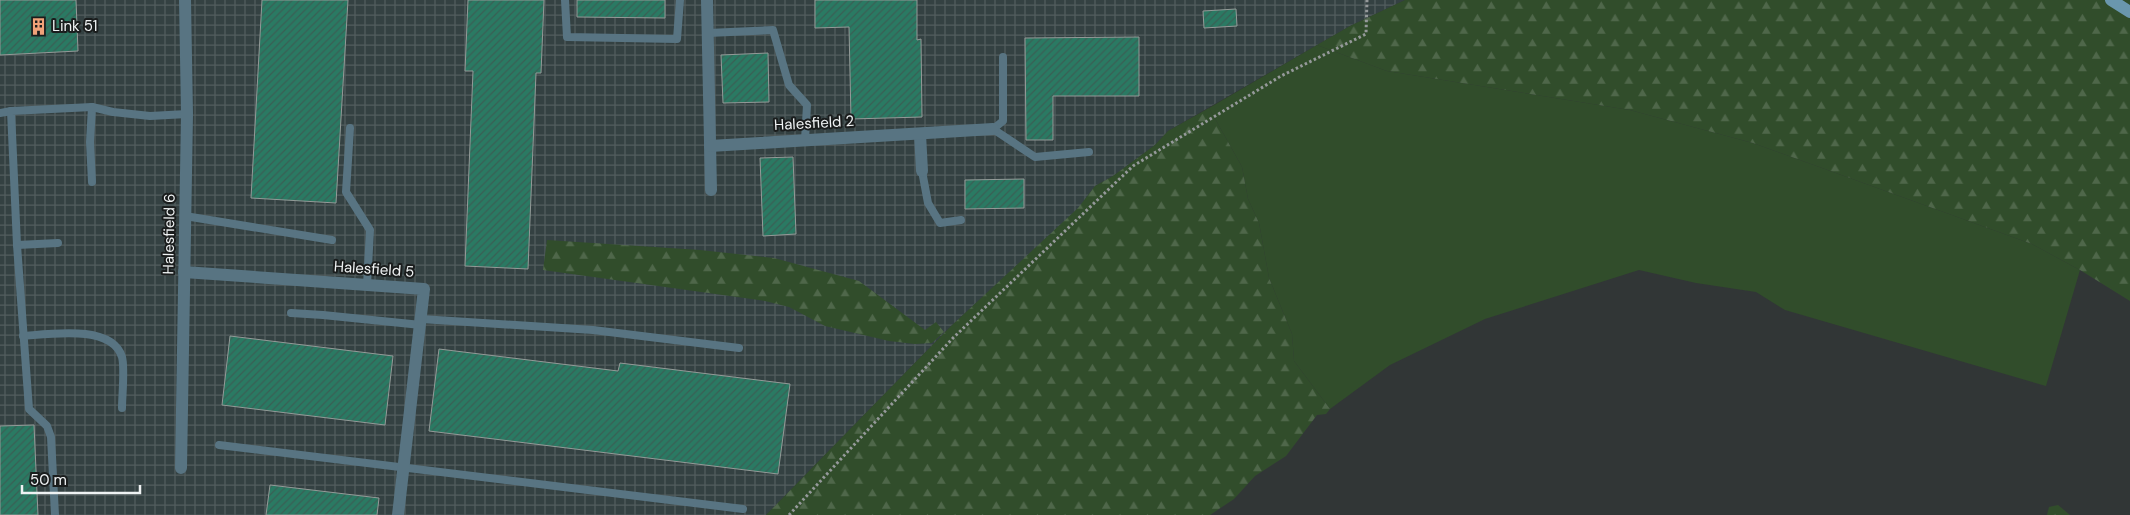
<svg xmlns="http://www.w3.org/2000/svg" width="2130" height="515" viewBox="0 0 2130 515" font-family="'DM Sans',sans-serif">
  <defs>
    <pattern id="industrial-grid" width="8" height="8" patternUnits="userSpaceOnUse" patternTransform="scale(1.25)"><rect width="8" height="8" fill="#344142"/><path d="M0 4h8M4 0v8" fill="none" stroke="#525d5e"/></pattern>
    <pattern id="forest-firs" width="22" height="20" patternUnits="userSpaceOnUse" patternTransform="scale(1.25)"><rect width="22" height="20" fill="#314d2b"/><path d="M5 1l3.5 6h-7zM16 11l3.5 6h-7z" fill="#4f674a"/></pattern>
    <pattern id="building-hatch" width="6" height="6" patternUnits="userSpaceOnUse" patternTransform="scale(1.25)"><rect width="6" height="6" fill="#2a7a63"/><path d="M-1 1l2-2M0 6l6-6M5 7l2-2" fill="none" stroke="#3a5f55"/></pattern>
  </defs>
  <rect width="100%" height="100%" fill="#313636"/>
  <path fill="url(#industrial-grid)" d="M0,0H1405L1350,26L1168,131L1155,145L1113,176L1095,186L1079,208L950,327L766,515H0Z"/>
  <path fill="#314d2b" d="M1317,45L1387,71L1630,110L1753,143L2032,244L2080,270L2046,386L1785,310L1756,292L1696,283L1639,270L1485,319L1390,365L1330,409L1294,361L1292,334L1269,278L1259,223L1248,199L1242,167L1209,108Z"/>
  <g fill="url(#forest-firs)">
    <path d="M1405,0H2130V301L2080,270L2032,244L1753,143L1630,110L1387,71L1317,45L1350,26Z"/>
    <path d="M1209,108L1242,167L1248,199L1259,223L1269,278L1292,334L1294,361L1330,409L1326,414L1317,415L1286,456L1255,476L1234,499L1210,515H766L950,327L1078,208L1095,186L1113,176L1155,145L1168,131Z"/>
    <path d="M547,240L700,250L774,258L859,281L925,330L936,322L944,332L932,343L915,344L889,341L825,326L789,307L765,301L543,270Z"/>
    <path d="M2058,505L2070,515H2047L2049,507Z"/>
  </g>
  <g fill="url(#building-hatch)" stroke="#949a98">
    <path d="M0,0H76L78,51L0,55Z"/>
    <path d="M262,0H348L336,203L251,198Z"/>
    <path d="M468,0H544L541,73H536L528,269L465,266L473,71H465Z"/>
    <path d="M577,0H665V18L577,17Z"/>
    <path d="M815,0H917V40L921,39L922,117L851,119L849,27L815,28Z"/>
    <path d="M1236,9L1237,26L1204,28L1203,11Z"/>
    <path d="M1139,37V96H1053V140H1026L1025,38Z"/>
    <path d="M768,53L769,102L723,103L721,55Z"/>
    <path d="M793,157L796,234L763,236L760,158Z"/>
    <path d="M1024,179V208L965,209V180Z"/>
    <path d="M230,336L393,356L385,425L222,405Z"/>
    <path d="M439,349L618,371L620,363L790,384L778,474L429,431Z"/>
    <path d="M34,425L38,515H0V426Z"/>
    <path d="M270,485L379,498L377,515H266Z"/>
  </g>
  <g fill="none" stroke-linecap="round" stroke-linejoin="round">
    <path stroke="#95999a" stroke-width="3" stroke-dasharray="2.5 2.5" stroke-linecap="butt" d="M789,515L953,338L1133,166L1281,76L1366,34L1367,0"/>
    <g stroke="#587482" stroke-width="8">
      <path d="M565,0L567,37L677,39L680,0"/>
      <path d="M708,33L773,30L789,85L807,105L805,140"/>
      <path d="M1003,57V121L993,129L1035,157L1089,152"/>
      <path d="M92,107L90,142L92,182"/>
      <path d="M0,113L11,111"/>
      <path d="M350,128L346,192L370,230L367,285"/>
      <path d="M922,171L928,203L940,223L961,220"/>
      <path d="M185,216L332,240"/>
      <path d="M17,245L58,243"/>
      <path d="M291,313L323,315L421,325"/>
      <path d="M421,319L593,330L739,348"/>
      <path d="M23,336C50,334 112,324 122,357C125,368 122,396 122,408"/>
      <path d="M219,445L743,509"/>
      <path d="M55,515L51,437L47,426L29,409L17,245L11,111L92,107L113,112L150,116L187,114"/>
    </g>
    <g stroke="#587482" stroke-width="12">
      <path d="M707,0L711,190"/>
      <path d="M920,134L922,171"/>
      <path d="M710,146L993,129"/>
      <path d="M184,272L424,289L398,515"/>
      <path d="M181,468L187,114L185,0"/>
    </g>
    <path stroke="#6a97ad" stroke-width="12" d="M2111,0L2130,12"/>
  </g>
  <defs>
    <symbol id="building-bare" viewBox="-9 -9 18 18"><path d="M-4-6H4V6H1V3H-1V6H-4ZM-2.5-4.3h1.7v1.8h-1.7ZM.8-4.3h1.7v1.8H.8ZM-2.5-1h1.7V.8h-1.7ZM.8-1h1.7V.8H.8Z" fill="#f0a279" stroke="#1a1d1d" stroke-width="2.5" paint-order="stroke"/></symbol>
  </defs>
  <g fill-rule="evenodd">
    <use href="#building-bare" x="26" y="14" width="25" height="25"/>
  </g>
  <g text-anchor="middle" dominant-baseline="central" stroke-width="4" stroke-linejoin="round" paint-order="stroke">
    <g font-size="15" fill="#eff2f3" stroke="#1a1d1d" text-anchor="start">
      <text x="52" y="26">Link 51</text>
    </g>
    <g font-size="15" fill="#eff2f3" stroke="#1a1d1d">
      <text transform="translate(814 123) rotate(-3)">Halesfield 2</text>
      <text transform="translate(169 234) rotate(-89)">Halesfield 6</text>
      <text transform="translate(374 269) rotate(4)">Halesfield 5</text>
    </g>
  </g>
  <path d="M22 485v8h118v-8" fill="none" stroke="#eff2f3" stroke-width="2.5"/>
  <text x="30" y="485" font-size="15" fill="#eff2f3" stroke="#1a1d1d" stroke-width="4" paint-order="stroke">50 m</text>
</svg>
